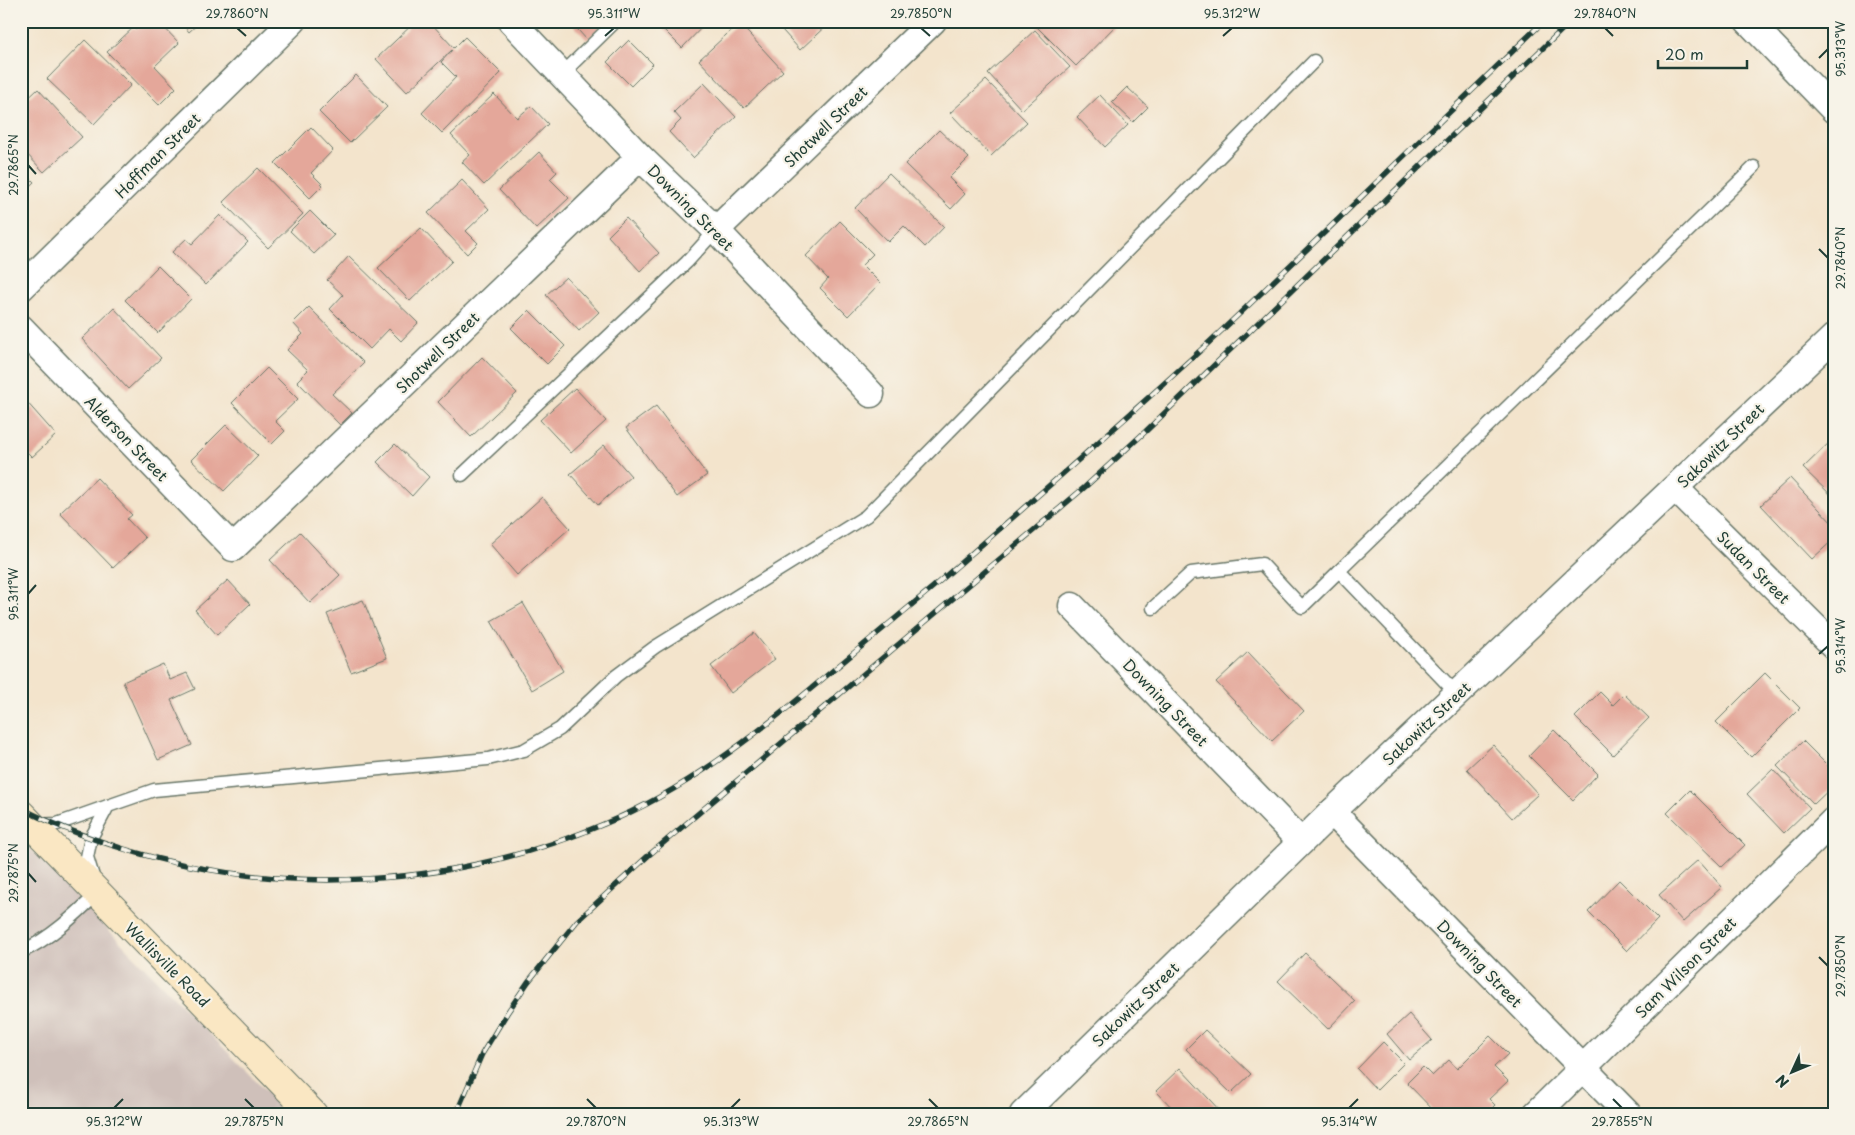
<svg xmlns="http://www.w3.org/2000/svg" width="1855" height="1135" viewBox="0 0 1855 1135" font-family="'Playpen Sans',sans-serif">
  <rect width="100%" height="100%" fill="#f7f3e8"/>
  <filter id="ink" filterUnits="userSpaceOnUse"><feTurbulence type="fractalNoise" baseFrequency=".02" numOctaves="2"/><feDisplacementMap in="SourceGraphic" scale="10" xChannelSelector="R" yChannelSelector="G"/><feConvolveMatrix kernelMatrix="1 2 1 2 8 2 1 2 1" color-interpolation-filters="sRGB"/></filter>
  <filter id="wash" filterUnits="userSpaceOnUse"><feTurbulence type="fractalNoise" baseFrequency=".0096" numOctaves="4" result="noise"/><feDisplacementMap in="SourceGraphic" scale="20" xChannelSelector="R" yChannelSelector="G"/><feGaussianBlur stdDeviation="1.12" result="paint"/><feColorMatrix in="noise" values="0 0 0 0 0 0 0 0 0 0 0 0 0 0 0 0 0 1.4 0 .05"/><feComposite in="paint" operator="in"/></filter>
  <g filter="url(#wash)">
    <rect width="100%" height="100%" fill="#f3e4cc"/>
    <path fill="#cfc0ba" d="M21,839L125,947L288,1114H21Z"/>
    <g id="blocks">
      <g fill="#e4a79a">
        <path d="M144,21H158L179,43L155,66L176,88L159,105L107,52L134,27L136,29Z"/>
        <path d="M180,21H201L189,32Z"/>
        <path d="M416,21H429L454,48L465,37L501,73L442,133L422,113L456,77L441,62L452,50L407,92L376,59Z"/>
        <path d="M570,21H607L587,40Z"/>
        <path d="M655,21H708L682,48Z"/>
        <path d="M774,21H831L800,50Z"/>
        <path d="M1042,21H1120L1076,66L1037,27Z"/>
        <path d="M739,23L783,71L744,108L699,60Z"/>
        <path d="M1035,30L1070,67L1022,110L988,73Z"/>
        <path d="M85,40L131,85L94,124L47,79Z"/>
        <path d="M629,40L653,64L631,86L607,62Z"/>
        <path d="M356,75L387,107L350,143L319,112Z"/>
        <path d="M986,80L1027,122L991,156L950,113Z"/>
        <path d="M704,83L736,117L693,158L669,132L681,120L674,112Z"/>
        <path d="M1127,87L1148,107L1133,122L1112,102Z"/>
        <path d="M38,89L82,137L44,172L21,148V105Z"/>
        <path d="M494,94L517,118L531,106L548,124L484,185L462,162L470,155L451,135Z"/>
        <path d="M1100,95L1128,125L1105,147L1077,117Z"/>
        <path d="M311,127L333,150L311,173L323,185L310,198L275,163Z"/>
        <path d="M939,130L969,158L949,178L965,194L951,209L905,164Z"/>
        <path d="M539,152L557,172L550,179L569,198L536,229L499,190Z"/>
        <path d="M258,168L303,214L268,248L223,202Z"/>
        <path d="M21,169L34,182L21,194Z"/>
        <path d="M889,173L944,227L925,247L904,226L888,242L855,208Z"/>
        <path d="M462,180L489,209L466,231L478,243L467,254L428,213Z"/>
        <path d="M310,211L334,235L314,254L290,231Z"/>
        <path d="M220,215L248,242L206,285L172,252L186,239L192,244Z"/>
        <path d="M626,218L659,253L640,271L608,236Z"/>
        <path d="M840,221L873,254L862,265L880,283L848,316L820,288L828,279L806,256Z"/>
        <path d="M421,228L452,261L410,301L378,268Z"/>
        <path d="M349,256L418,323L401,341L389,329L370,349L330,309L343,295L327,280Z"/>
        <path d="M158,266L191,299L158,333L125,300Z"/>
        <path d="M566,277L599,312L579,331L546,295Z"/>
        <path d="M309,307L364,363L332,394L352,413L340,425L297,381L308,370L287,350L303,334L293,323Z"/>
        <path d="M114,308L161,358L128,389L82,339Z"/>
        <path d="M529,310L565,346L547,364L511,328Z"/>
        <path d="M482,357L517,393L471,437L438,402Z"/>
        <path d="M267,368L298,399L275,421L285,431L272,444L232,403Z"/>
        <path d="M575,388L606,421L571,453L540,420Z"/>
        <path d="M25,400L56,435L32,457L21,446V404Z"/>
        <path d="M656,406L707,475L677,497L626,428Z"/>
        <path d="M226,425L258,456L224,491L191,460Z"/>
        <path d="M1834,438V498L1803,468Z"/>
        <path d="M395,444L429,477L412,496L377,462Z"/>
        <path d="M604,445L631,476L598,505L570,474Z"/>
        <path d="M97,478L132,515L127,519L145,538L113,568L60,513Z"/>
        <path d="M1790,478L1834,525V539L1812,559L1761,505Z"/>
        <path d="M542,497L570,528L517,575L490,544Z"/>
        <path d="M300,532L340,575L310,603L270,560Z"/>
        <path d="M228,580L250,604L217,635L195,610Z"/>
        <path d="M363,600L387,658L351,672L327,614Z"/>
        <path d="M523,603L563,671L532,690L491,621Z"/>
        <path d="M754,633L775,659L731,693L711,666Z"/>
        <path d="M1248,652L1304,711L1272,741L1216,682Z"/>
        <path d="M163,664L170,680L187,673L195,689L171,700L192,745L158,760L123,682Z"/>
        <path d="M1765,673L1800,708L1751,757L1716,722Z"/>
        <path d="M1600,692L1613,705L1624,694L1649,718L1613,755L1575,717Z"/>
        <path d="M1554,730L1598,774L1573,800L1529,756Z"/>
        <path d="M1803,741L1834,772V785L1814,804L1777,766Z"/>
        <path d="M1493,745L1538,794L1512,818L1467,769Z"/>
        <path d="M1773,769L1810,808L1784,833L1747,794Z"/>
        <path d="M1690,790L1745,845L1722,867L1667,813Z"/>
        <path d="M1698,860L1722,887L1683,922L1659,895Z"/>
        <path d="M1619,880L1658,919L1627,951L1588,912Z"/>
        <path d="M1305,953L1355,1001L1328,1029L1278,981Z"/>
        <path d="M1409,1014L1432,1040L1409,1060L1387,1034Z"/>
        <path d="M1205,1030L1251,1074L1231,1093L1186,1049Z"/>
        <path d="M1490,1036L1508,1054L1494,1067L1508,1081L1489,1099L1495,1105L1486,1114H1437L1407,1083L1423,1067L1432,1076L1449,1060L1457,1069Z"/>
        <path d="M1383,1042L1404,1063L1377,1090L1357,1069Z"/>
        <path d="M1180,1068L1223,1114H1178L1156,1091Z"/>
      </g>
    </g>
  </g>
  <g filter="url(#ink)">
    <use href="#blocks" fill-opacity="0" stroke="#697769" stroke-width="1"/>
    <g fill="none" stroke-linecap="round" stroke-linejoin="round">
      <defs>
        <g id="service">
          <path d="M1832,21L1834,23"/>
          <path d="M1760,33L1773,21"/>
          <path d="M562,74L616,21"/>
          <path d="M462,475L687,262L716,230"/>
          <path d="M1153,608L1191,573L1262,564L1302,607L1339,571"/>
          <path d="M1457,694L1339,571L1754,167"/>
          <path d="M33,825L57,824L108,806"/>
          <path d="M21,952C51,938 74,916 98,893L87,857L91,838L108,806L154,790L488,759L524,750L560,729L616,676L655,647L866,516L1314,61"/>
        </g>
        <g id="minor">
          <path d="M511,21L640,157L716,230L871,394"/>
          <path d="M1748,21L1834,110"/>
          <path d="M716,230L933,21"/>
          <path d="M21,288L293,21"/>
          <path d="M21,328L233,548L640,157"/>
          <path d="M1675,488L1834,646"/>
          <path d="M1072,606L1301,842"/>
          <path d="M1332,812L1628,1114"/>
          <path d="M1023,1114L1332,812L1834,337"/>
          <path d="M1536,1114L1834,820"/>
        </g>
        <path id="secondary" d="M21,814L313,1114"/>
      </defs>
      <use href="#service" stroke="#697769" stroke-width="15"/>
      <use href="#minor" stroke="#697769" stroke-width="29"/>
      <use href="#secondary" stroke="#697769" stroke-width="30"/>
      <use href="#service" stroke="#fff" stroke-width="12"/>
      <use href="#minor" stroke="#fff" stroke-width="26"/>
      <use href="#secondary" stroke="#fae7c3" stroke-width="28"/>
      <defs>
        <g id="rail">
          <path d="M21,808C53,825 89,838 124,849C281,898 453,888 604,824C684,791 753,737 819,682C857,650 895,619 933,587C1024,508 1115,429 1203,348C1244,310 1284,271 1324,233C1397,162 1471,92 1544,21"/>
          <path d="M456,1114L482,1054L507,1013L528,982L577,921L649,855L1085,487L1146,431L1571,21"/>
        </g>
      </defs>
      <use href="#rail" stroke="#1f3d34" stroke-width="5.5"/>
      <use href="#rail" stroke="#f7f3e8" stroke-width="4" stroke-dasharray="11" stroke-linecap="butt"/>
    </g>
  </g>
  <path fill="none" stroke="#1f3d34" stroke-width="2" d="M237,28L246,36M921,28L930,36M1605,28L1613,36M605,36L614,28M1223,36L1232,28M1819,58L1828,49M28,165L36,174M1819,249L1828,258M28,594L36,585M1819,654L1828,646M28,873L36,882M1819,957L1828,966M245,1099L254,1108M587,1099L596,1108M929,1099L938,1108M1613,1099L1622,1108M114,1108L123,1099M731,1108L740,1099M1349,1108L1358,1099"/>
  <g text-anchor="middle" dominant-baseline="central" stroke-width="4.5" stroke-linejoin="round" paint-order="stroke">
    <g font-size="15" fill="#1f3d34" stroke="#f7f3e8">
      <text transform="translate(825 126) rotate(-44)">Shotwell Street</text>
      <text transform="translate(157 155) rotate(-45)">Hoffman Street</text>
      <text transform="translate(691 207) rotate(45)">Downing Street</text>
      <text transform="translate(437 352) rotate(-44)">Shotwell Street</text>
      <text transform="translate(127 438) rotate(46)">Alderson Street</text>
      <text transform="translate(1720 445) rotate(-44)">Sakowitz Street</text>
      <text transform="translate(1754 567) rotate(45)">Sudan Street</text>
      <text transform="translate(1166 702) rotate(46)">Downing Street</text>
      <text transform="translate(1426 723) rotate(-43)">Sakowitz Street</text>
      <text transform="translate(1480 963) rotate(46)">Downing Street</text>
      <text transform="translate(168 964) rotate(45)">Wallisville Road</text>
      <text transform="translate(1685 967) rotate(-45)">Sam Wilson Street</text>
      <text transform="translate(1135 1004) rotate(-44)">Sakowitz Street</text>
    </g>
  </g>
  <rect width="1855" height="1135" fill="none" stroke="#f7f3e8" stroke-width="55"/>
  <g transform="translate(1792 1072) rotate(226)" stroke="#f7f3e8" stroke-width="4" paint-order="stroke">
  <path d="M0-4L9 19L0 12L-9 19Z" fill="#1f3d34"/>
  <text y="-8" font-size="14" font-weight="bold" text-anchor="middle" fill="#1f3d34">N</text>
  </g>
  <path d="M1658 60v8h89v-8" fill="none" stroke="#1f3d34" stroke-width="2.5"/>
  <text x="1665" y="60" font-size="15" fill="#1f3d34" stroke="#f7f3e8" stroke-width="4" paint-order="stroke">20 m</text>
  <rect x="28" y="28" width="1800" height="1080" fill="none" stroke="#1f3d34" stroke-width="2"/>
  <g font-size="12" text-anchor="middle" fill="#1f3d34">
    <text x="237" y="18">29.7860°N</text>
    <text x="614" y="18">95.311°W</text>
    <text x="921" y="18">29.7850°N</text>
    <text x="1232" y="18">95.312°W</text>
    <text x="1605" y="18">29.7840°N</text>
    <text transform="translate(1841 49) rotate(-90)" y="4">95.313°W</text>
    <text transform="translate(14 165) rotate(-90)" y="4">29.7865°N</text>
    <text transform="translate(1841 258) rotate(-90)" y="4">29.7840°N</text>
    <text transform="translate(14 594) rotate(-90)" y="4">95.311°W</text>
    <text transform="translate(1841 646) rotate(-90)" y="4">95.314°W</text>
    <text transform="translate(14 873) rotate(-90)" y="4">29.7875°N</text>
    <text transform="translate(1841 966) rotate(-90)" y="4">29.7850°N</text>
    <text x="114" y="1126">95.312°W</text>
    <text x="254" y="1126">29.7875°N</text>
    <text x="596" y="1126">29.7870°N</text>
    <text x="731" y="1126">95.313°W</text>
    <text x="938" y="1126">29.7865°N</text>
    <text x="1349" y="1126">95.314°W</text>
    <text x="1622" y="1126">29.7855°N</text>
  </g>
</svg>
